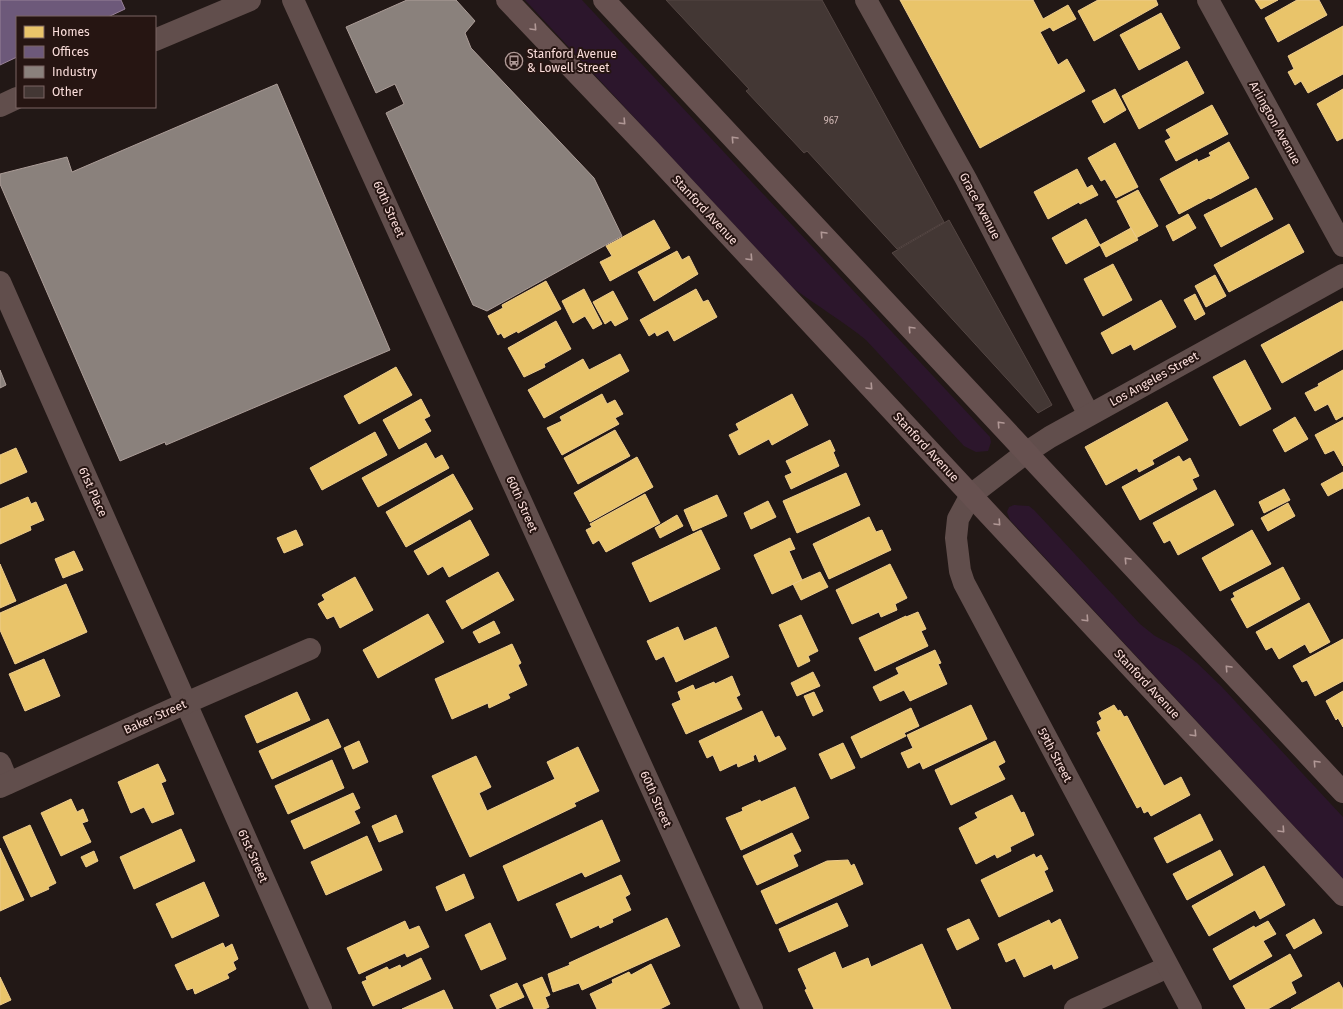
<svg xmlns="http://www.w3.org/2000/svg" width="1343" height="1009" viewBox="0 0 1343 1009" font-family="'Fira Sans',sans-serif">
  <rect width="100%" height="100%" fill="#221816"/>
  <g fill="#2c162c">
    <path d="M525,0H582L990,437L991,442L988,451L976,452L964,446L866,340C843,321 817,306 793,288Z"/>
    <path d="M1014,505L1029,506L1034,510L1140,624L1155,636L1178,648L1197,663L1221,686L1343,817V879L1010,520L1007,512L1009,507Z"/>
  </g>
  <g fill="#e9c46a" stroke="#eecc8c">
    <path d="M900,0H1033L1043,19L1068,5L1076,19L1053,31L1050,27L1040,32L1058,65L1067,59L1085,91L980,148Z"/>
    <path d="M1098,0H1156L1158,5L1094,41L1078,11Z"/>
    <path d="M1255,0H1278L1261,9Z"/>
    <path d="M1297,0H1319L1327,15L1278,42L1265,18Z"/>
    <path d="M1161,13L1180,48L1139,70L1120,35Z"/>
    <path d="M1343,26V74L1308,93L1301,81L1295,85L1288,72L1294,69L1288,56Z"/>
    <path d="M1187,61L1204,93L1139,129L1122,96Z"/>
    <path d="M1115,89L1126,110L1104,123L1092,101Z"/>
    <path d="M1343,89V138L1337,141L1317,104Z"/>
    <path d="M1212,105L1228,134L1176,161L1165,141L1171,138L1166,130Z"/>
    <path d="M1229,142L1249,178L1210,199L1209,198L1179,214L1160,179L1197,159L1198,162L1211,156L1209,153Z"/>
    <path d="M1115,143L1138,187L1116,198L1105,179L1101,181L1088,158Z"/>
    <path d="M1077,169L1087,188L1092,185L1098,195L1080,204L1079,202L1048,219L1034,192Z"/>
    <path d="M1256,188L1273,219L1221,247L1204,215Z"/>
    <path d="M1138,190L1158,226L1136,238L1117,201Z"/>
    <path d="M1188,214L1196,228L1173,241L1166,226Z"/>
    <path d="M1086,219L1100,245L1066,264L1052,238Z"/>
    <path d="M654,220L670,248L610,281L600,262L612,256L606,246Z"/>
    <path d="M1289,224L1304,252L1229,292L1214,265Z"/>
    <path d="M1131,228L1138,240L1106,257L1100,245Z"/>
    <path d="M677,251L682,260L689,256L698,274L654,301L638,272Z"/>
    <path d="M1113,264L1132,300L1103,316L1084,279Z"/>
    <path d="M1215,275L1226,296L1206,307L1195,286Z"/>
    <path d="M546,281L561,309L518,333L517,331L504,338L501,333L498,335L488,316L503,308L502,305Z"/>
    <path d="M584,289L602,324L593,329L585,316L573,323L562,301Z"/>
    <path d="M696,289L703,302L708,300L717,317L674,341L668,330L657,336L655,332L649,336L640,320Z"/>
    <path d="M613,291L628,319L615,326L611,320L605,324L593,302Z"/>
    <path d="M1195,294L1205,314L1195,320L1184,300Z"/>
    <path d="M1161,300L1176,327L1134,350L1131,344L1112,354L1101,333Z"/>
    <path d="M1342,301L1343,303V349L1282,383L1261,345Z"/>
    <path d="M556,321L571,349L544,364L545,367L524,377L508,348Z"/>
    <path d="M620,354L629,371L544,418L528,390L583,359L589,370Z"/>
    <path d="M1245,360L1271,409L1240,426L1213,377Z"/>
    <path d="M396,367L412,395L359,424L344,396Z"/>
    <path d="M1343,370V416L1336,420L1328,404L1315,411L1305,393L1319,386L1318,384Z"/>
    <path d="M602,394L607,404L615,400L623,414L615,418L619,424L562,455L547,428L562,421L560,417Z"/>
    <path d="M792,394L808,425L772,445L769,439L739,455L729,435L739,430L736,424Z"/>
    <path d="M421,399L430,416L424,419L431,431L399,449L383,420Z"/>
    <path d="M1167,402L1188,440L1152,460L1154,464L1139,472L1137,468L1106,485L1085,447Z"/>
    <path d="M1295,417L1308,439L1285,452L1273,430Z"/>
    <path d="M1343,420V466L1334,450L1325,454L1315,435Z"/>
    <path d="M615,430L630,456L578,484L564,458Z"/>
    <path d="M375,432L387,455L322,490L310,468Z"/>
    <path d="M830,440L835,451L833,452L839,466L791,489L785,476L792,473L786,461Z"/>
    <path d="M426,443L435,459L442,455L449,468L378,507L362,478Z"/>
    <path d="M16,448L27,472L0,484V455Z"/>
    <path d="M1179,456L1183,462L1190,458L1199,476L1192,479L1197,489L1140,520L1122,487Z"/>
    <path d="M637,457L653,487L590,522L574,493Z"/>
    <path d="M1343,472V488L1328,496L1321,484Z"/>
    <path d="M846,473L860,505L797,533L783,501Z"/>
    <path d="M453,474L473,509L406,547L386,512Z"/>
    <path d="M1284,489L1290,500L1264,513L1259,502Z"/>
    <path d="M1215,490L1234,525L1178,555L1170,540L1164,543L1153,523Z"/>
    <path d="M645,494L660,523L606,552L599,540L593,544L586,530L592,527L590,524Z"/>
    <path d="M717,495L727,516L693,531L684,510Z"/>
    <path d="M28,497L31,504L36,502L44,520L30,526L31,530L0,544V509Z"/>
    <path d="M768,501L776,517L751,529L744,513Z"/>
    <path d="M1288,503L1295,516L1268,531L1261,518Z"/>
    <path d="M677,515L683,526L660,538L655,528Z"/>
    <path d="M869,517L876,532L882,530L891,550L829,579L813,544Z"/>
    <path d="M470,520L489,555L449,577L443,566L428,575L414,551Z"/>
    <path d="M296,530L303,545L284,553L277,538Z"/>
    <path d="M701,530L720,569L650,602L632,563Z"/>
    <path d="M1252,530L1271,564L1220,591L1202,558Z"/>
    <path d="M790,538L795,549L789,551L802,580L772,594L754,555Z"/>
    <path d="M74,551L83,570L63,578L55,559Z"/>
    <path d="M0,564L16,601L0,608Z"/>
    <path d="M890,564L907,598L895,604L897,610L881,617L879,612L852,624L836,590Z"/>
    <path d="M1283,567L1300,599L1247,628L1231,599L1235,597L1233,593Z"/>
    <path d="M498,572L514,600L462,629L446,601Z"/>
    <path d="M820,572L828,587L801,600L793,584Z"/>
    <path d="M355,577L373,610L340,628L334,616L327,619L318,604L325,600L322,595Z"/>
    <path d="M66,584L87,632L15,664L0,630V613Z"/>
    <path d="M1309,603L1330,642L1310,653L1305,644L1279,659L1272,647L1266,650L1256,632Z"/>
    <path d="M918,612L926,629L921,631L928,646L875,671L859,638L906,616V617Z"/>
    <path d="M428,614L444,642L378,678L363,650Z"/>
    <path d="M801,615L818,651L808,656L810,661L798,667L779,625Z"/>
    <path d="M494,621L500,633L479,643L473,632Z"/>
    <path d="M678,627L684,641L716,627L729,657L676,682L664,656L656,660L647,641Z"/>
    <path d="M1343,639V681L1315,696L1307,680L1302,682L1293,666Z"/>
    <path d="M512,644L521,663L518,665L527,685L508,694L510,698L489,708L488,703L452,719L435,679Z"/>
    <path d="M935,650L941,663L938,664L947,684L910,701L904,690L880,701L873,687L899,674L896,668Z"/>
    <path d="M44,659L60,696L25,711L9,674Z"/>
    <path d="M813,672L820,686L797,696L791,683Z"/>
    <path d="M732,676L740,695L736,697L742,709L686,734L672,704L681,700L678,692L693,685L695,690L714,682L715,684Z"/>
    <path d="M1343,691V727L1338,718L1336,720L1326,701Z"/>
    <path d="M297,692L310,720L257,743L245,716Z"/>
    <path d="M814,692L823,711L813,716L804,696Z"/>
    <path d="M971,705L987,739L923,769L920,762L908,768L901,753L913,748L907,735Z"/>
    <path d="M1114,705L1118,711L1120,710L1124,717L1127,716L1164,786L1181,777L1190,795L1151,816L1148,811L1144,813L1141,806L1137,808L1097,733L1101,731L1097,722L1102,719L1099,713Z"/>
    <path d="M911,708L919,726L904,733L906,736L861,758L851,737Z"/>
    <path d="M762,711L775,738L779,736L786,749L759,762L756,754L753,756L754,760L738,767L737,763L720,771L713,755L707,758L699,741Z"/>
    <path d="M328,719L341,747L272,779L259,751Z"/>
    <path d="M359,741L368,762L353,769L344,748Z"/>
    <path d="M995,741L1005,762L998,766L1005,779L951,805L935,770Z"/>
    <path d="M843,743L855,768L831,779L819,754Z"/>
    <path d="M578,747L599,791L574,803L576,806L470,857L432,776L476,756L491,787L479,793L487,811L555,779L547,762Z"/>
    <path d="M332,760L344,788L288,814L275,786Z"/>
    <path d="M158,764L166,781L161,783L174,814L152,823L144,807L131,813L118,782Z"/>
    <path d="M795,787L809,818L741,850L726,818L743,811L742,808L760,800L761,802Z"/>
    <path d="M353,793L360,808L354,811L360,823L304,849L291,821Z"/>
    <path d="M1012,795L1021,813L1024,812L1034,835L1010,847L1011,851L997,858L995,854L976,864L959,828L978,818L975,813Z"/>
    <path d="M71,799L77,812L83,809L88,821L82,823L91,842L61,856L41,813Z"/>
    <path d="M1200,814L1213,840L1167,863L1154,838Z"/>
    <path d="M396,815L403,832L379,842L372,826Z"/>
    <path d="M602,820L620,861L585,877L582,872L518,901L503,866Z"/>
    <path d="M30,825L56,883L48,887L49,889L31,897L3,837Z"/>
    <path d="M181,829L195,861L134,889L120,857Z"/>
    <path d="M792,833L801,851L793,855L798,866L757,885L743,856Z"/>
    <path d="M367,836L382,870L326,895L311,862Z"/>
    <path d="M0,848L24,900L0,911Z"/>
    <path d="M1220,850L1233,875L1187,900L1173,874Z"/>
    <path d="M94,851L98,861L86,867L81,857Z"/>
    <path d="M1034,854L1036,858L1041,855L1048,869L1044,871L1053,891L999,917L981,880Z"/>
    <path d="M848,860L851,866L854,864L863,884L776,924L761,891L827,861Z"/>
    <path d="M1264,866L1285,905L1260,919L1255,910L1209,936L1192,906Z"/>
    <path d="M464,874L474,898L446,911L436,887Z"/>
    <path d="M621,875L630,894L625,897L631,910L612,919L613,922L600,928L599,925L571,938L556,904Z"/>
    <path d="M204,882L219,916L172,938L156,904Z"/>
    <path d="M837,903L848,926L789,952L779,929Z"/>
    <path d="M667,918L680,946L582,990L579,983L553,992L548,974L570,965L569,963Z"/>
    <path d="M969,919L979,939L957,950L947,929Z"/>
    <path d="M1060,919L1078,958L1054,969L1052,964L1024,977L1015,958L1006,962L998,944L1049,920L1051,924Z"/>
    <path d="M1314,919L1322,933L1294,949L1286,935Z"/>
    <path d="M405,921L409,930L419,926L429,947L407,957L405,953L359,974L347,948Z"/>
    <path d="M1268,921L1276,934L1263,941L1272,956L1230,980L1213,949L1254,926L1255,928Z"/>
    <path d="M490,923L506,959L481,970L465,935Z"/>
    <path d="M223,943L225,948L232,944L238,959L233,962L236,969L227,974L229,978L195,994L193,988L187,990L175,965Z"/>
    <path d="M922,944L951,1009H814L805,990L807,989L798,969L835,952L842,969L868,958L871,967Z"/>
    <path d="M1290,954L1302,976L1291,982L1296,993L1268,1009H1246L1233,986Z"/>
    <path d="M421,958L431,979L373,1006L362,982L367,980L366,977L387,967L389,970L400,965L401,968Z"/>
    <path d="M651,964L670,1004L660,1009H597L590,994L613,983L612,980L629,972L631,975Z"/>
    <path d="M0,977L11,1000L0,1005Z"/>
    <path d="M542,977L550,995L545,997L549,1007L545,1009H534L523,985Z"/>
    <path d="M1339,982L1343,989V1009H1291Z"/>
    <path d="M517,983L524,997L497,1009L490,995Z"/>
    <path d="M444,990L453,1009H402Z"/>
  </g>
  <path fill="#6d597a" stroke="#988197" d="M0,0H121L125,9L108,17H17V57L0,65Z"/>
  <g fill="#8a817c" stroke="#ac9d98">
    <path d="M407,0H456L475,21L465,33L471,48L594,178L622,236L487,311L473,305L386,113L404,104L395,84L376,93L346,27Z"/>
    <path d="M277,84L390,350L166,445L165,442L120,461L0,184V174L67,157L72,172Z"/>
    <path d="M0,370L6,385L0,388Z"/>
  </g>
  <g fill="#433734" stroke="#544643">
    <path d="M666,0H822L944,222L897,249L807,151L804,153L746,91L749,89Z"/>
    <path d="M949,220L1052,405L1038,413L892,253Z"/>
  </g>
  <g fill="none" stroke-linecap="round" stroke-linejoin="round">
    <g stroke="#614e4c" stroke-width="22">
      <path d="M293,0L752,1009"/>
      <path d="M866,0L966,179L1089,415"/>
      <path d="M1208,0L1343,246"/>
      <path d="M155,40L250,0"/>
      <path d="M0,106L17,98"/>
      <path d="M0,282L321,1009"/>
      <path d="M0,763L8,783"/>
      <path d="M0,787L186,703L310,649"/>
      <path d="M1075,1009L1168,967"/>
      <path d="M1191,1009L964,583L960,571L956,538L958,519L971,495L1027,452L1050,437L1343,275"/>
    </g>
    <g stroke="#675150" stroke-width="22">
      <path d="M507,0L647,147L1343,895"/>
      <path d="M604,0L1343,792"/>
    </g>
  </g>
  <defs><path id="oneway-chevron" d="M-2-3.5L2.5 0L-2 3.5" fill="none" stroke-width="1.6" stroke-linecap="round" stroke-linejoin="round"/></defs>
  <g stroke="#b19896">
    <use href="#oneway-chevron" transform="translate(534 28) rotate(47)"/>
    <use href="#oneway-chevron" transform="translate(623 122) rotate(46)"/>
    <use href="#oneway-chevron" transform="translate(734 139) rotate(-133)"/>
    <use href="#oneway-chevron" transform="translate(823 234) rotate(-133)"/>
    <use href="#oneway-chevron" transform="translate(750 258) rotate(47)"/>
    <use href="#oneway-chevron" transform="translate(911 329) rotate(-133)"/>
    <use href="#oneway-chevron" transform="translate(870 387) rotate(47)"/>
    <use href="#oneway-chevron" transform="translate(1000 424) rotate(-133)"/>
    <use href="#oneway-chevron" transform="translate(998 523) rotate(47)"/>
    <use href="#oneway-chevron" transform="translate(1127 560) rotate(-133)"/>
    <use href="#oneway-chevron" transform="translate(1086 619) rotate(47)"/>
    <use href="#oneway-chevron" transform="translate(1228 668) rotate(-133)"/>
    <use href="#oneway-chevron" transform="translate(1194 734) rotate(47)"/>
    <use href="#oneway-chevron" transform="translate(1316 763) rotate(-133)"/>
    <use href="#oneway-chevron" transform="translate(1282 830) rotate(47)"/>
  </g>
  <defs>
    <symbol id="bus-ring" viewBox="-11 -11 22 22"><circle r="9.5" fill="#261512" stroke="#af9996" stroke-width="1.5"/><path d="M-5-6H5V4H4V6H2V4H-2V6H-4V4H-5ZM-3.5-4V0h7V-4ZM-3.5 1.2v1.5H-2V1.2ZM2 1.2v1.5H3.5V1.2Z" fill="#af9996"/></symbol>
  </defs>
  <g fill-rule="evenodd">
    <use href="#bus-ring" x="504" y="51" width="20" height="20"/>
  </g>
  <g text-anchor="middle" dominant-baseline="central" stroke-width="4" stroke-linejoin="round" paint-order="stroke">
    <g font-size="10" fill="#cdb4b1">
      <text x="831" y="121">967</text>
    </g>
    <g font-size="12" fill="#fbdedb" stroke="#261512" text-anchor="start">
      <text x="527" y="54">Stanford Avenue<tspan x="527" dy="14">&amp; Lowell Street</tspan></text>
    </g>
    <g font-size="12" fill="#fbdedb" stroke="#261512">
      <text transform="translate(1275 123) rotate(61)">Arlington Avenue</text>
      <text transform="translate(980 206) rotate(62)">Grace Avenue</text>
      <text transform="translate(389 209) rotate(66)">60th Street</text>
      <text transform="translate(705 210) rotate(47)">Stanford Avenue</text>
      <text transform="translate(1154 379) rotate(-29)">Los Angeles Street</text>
      <text transform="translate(926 447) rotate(47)">Stanford Avenue</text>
      <text transform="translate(93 492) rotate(66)">61st Place</text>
      <text transform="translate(522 504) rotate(66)">60th Street</text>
      <text transform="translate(1147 684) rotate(47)">Stanford Avenue</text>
      <text transform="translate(155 717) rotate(-24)">Baker Street</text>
      <text transform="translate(1055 755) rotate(62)">59th Street</text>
      <text transform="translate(656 799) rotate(66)">60th Street</text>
      <text transform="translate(253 856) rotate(66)">61st Street</text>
    </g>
  </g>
  <rect x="16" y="16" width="140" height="92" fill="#261512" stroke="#7b6562"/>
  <rect x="24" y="26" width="20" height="12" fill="#e9c46a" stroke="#7b6562"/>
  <text x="52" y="36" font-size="12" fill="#fbdedb">Homes</text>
  <rect x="24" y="46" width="20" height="12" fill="#6d597a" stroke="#7b6562"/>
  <text x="52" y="56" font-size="12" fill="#fbdedb">Offices</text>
  <rect x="24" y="66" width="20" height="12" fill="#8a817c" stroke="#7b6562"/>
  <text x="52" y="76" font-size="12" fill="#fbdedb">Industry</text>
  <rect x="24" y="86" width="20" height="12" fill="#433734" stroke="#7b6562"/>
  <text x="52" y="96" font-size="12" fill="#fbdedb">Other</text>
</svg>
